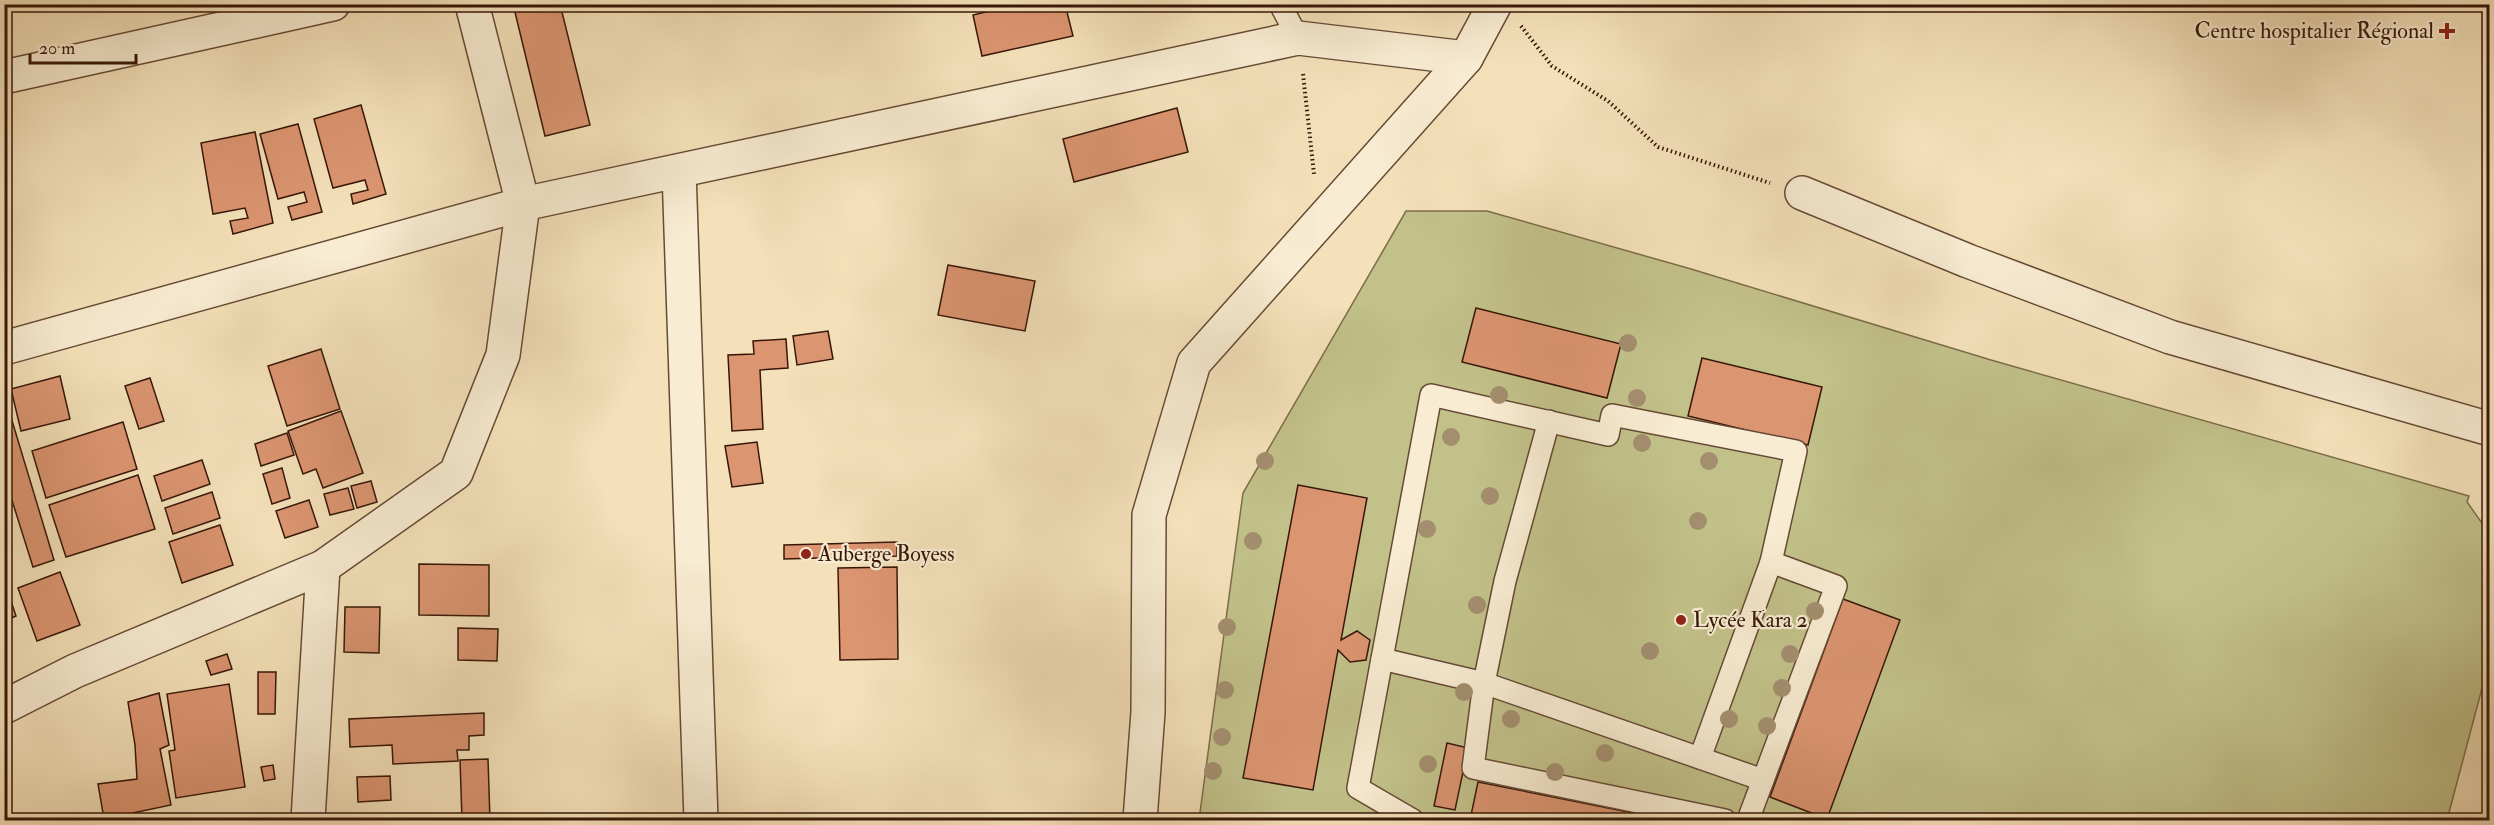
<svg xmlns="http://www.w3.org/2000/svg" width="2494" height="825" viewBox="0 0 2494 825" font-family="'IM FELL Double Pica',serif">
  <rect width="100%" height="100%" fill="#f4e1b9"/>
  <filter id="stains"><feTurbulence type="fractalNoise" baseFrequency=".00333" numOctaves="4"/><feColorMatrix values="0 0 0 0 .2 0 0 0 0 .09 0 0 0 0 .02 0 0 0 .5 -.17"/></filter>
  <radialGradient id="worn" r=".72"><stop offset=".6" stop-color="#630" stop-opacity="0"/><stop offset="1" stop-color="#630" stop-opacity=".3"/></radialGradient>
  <path fill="#c2c18a" stroke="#7d6c4a" stroke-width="1.5" d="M1406,211H1487L1691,269L1991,360L2469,496L2467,502L2489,533V662L2447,820H1199L1243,493Z"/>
  <g fill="#db9571" stroke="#381709" stroke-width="1.5">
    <path d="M513,4H560L590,125L545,136Z"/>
    <path d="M1019,4H1065L1073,36L982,56L973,15Z"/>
    <path d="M361,105L386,194L353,204L351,194L368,190L365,180L333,188L314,119Z"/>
    <path d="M1177,108L1188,152L1074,182L1063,139Z"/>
    <path d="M298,124L322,212L292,220L288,207L307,202L304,192L278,199L260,134Z"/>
    <path d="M255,132L273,223L233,234L230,221L248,218L245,208L213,214L201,143Z"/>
    <path d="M948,265L1035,281L1025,331L938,315Z"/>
    <path d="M1476,308L1621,344L1607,398L1462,362Z"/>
    <path d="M828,331L833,359L797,365L793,336Z"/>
    <path d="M786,339L788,368L760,370L763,429L732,431L728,355L754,354L753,341Z"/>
    <path d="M321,349L340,409L287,426L268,366Z"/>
    <path d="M1702,358L1822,387L1808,445L1688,416Z"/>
    <path d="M60,376L70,419L21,431L11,389Z"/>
    <path d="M150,378L164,421L139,429L125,386Z"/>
    <path d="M4,394L54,560L33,567L4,475Z"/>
    <path d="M341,411L363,473L323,488L316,469L303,474L288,431Z"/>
    <path d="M123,422L137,469L46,498L32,451Z"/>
    <path d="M287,433L294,455L261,466L255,444Z"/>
    <path d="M757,442L763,483L732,487L725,446Z"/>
    <path d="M202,460L210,484L162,501L154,476Z"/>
    <path d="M282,468L290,498L272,504L263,474Z"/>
    <path d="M138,475L155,529L66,557L49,505Z"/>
    <path d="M371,481L377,502L357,508L351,486Z"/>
    <path d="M1298,485L1367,498L1341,640L1357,631L1370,640L1366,660L1350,662L1338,650L1313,790L1243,778Z"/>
    <path d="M348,488L354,509L330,515L324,494Z"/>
    <path d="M212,492L220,518L173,534L165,508Z"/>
    <path d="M309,500L318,527L285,538L276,511Z"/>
    <path d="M220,525L233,565L182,583L169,542Z"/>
    <path d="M897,542V556L784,559V545Z"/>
    <path d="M419,564L489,565V616L419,615Z"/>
    <path d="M897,567L898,659L840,660L838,568Z"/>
    <path d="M60,572L80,625L37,641L18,588Z"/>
    <path d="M4,589H7L16,616L4,621Z"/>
    <path d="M1843,599L1900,620L1827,819L1770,797Z"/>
    <path d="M345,607H380L379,653L344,652Z"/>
    <path d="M458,628L498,629L497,661L458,660Z"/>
    <path d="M227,654L232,669L211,675L206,661Z"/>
    <path d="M258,672H276L275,714H258Z"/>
    <path d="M229,684L245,787L176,798L169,751L175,750L167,694Z"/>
    <path d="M159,693L169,745L160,749L171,805L104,819L98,784L137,779L135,745L128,702Z"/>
    <path d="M484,713V735L469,736V750H457L458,761L393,764L392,745L350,747L349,719Z"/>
    <path d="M1447,743L1468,748L1455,810L1434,806Z"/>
    <path d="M488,759L490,820H462L460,760Z"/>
    <path d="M273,765L275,779L264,781L261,767Z"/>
    <path d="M390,776L391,800L358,802L357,777Z"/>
    <path d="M1478,782L1668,820H1470Z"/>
  </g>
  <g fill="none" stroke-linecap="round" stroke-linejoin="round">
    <defs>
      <g id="lane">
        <path d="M1280,4L1298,38"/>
        <path d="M1549,421L1505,581L1484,683L1473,768L1725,820"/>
        <path d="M1382,659L1484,683L1763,780"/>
        <path d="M1413,820L1358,788L1431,395L1608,435L1612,415L1796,451L1771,562L1700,758"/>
        <path d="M1748,820L1836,586L1771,562"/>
      </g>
      <g id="street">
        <path d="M4,77L333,4"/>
        <path d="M679,171L701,820"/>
        <path d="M1802,193L1968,261L2170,337L2490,429"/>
        <path d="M4,348L523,204L1298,38L1466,58"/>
        <path d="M4,707L75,671L323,567L456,473L503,355L523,204L472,4"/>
        <path d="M308,820L323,567"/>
        <path d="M1140,820L1148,712L1149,515L1194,363L1466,58L1495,4"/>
      </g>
    </defs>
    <use href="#lane" stroke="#674a35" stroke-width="24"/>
    <use href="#street" stroke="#674a35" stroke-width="36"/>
    <g stroke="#381709" stroke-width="4" stroke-dasharray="1.5 3" stroke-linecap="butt">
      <path d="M1521,26L1552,66L1608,101L1658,147L1770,183"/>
      <path d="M1303,74L1314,174"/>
    </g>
    <use href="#lane" stroke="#f8ecd2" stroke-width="21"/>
    <use href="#street" stroke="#f8ecd2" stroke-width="33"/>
  </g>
  <g fill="#a38e6e">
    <circle cx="1628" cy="343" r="9"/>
    <circle cx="1499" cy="395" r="9"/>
    <circle cx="1637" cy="398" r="9"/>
    <circle cx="1451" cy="437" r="9"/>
    <circle cx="1642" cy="443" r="9"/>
    <circle cx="1265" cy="461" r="9"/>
    <circle cx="1709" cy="461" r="9"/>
    <circle cx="1490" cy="496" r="9"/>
    <circle cx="1698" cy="521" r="9"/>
    <circle cx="1427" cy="529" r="9"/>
    <circle cx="1253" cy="541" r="9"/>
    <circle cx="1477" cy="605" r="9"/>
    <circle cx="1815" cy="611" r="9"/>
    <circle cx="1227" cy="627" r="9"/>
    <circle cx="1650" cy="651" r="9"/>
    <circle cx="1790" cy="654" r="9"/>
    <circle cx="1782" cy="688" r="9"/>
    <circle cx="1225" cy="690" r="9"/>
    <circle cx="1464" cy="692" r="9"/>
    <circle cx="1511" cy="719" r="9"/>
    <circle cx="1729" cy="719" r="9"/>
    <circle cx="1767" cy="726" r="9"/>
    <circle cx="1222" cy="737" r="9"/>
    <circle cx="1605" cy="753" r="9"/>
    <circle cx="1428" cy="764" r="9"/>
    <circle cx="1213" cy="771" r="9"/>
    <circle cx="1555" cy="772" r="9"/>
  </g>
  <g fill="#8f2418" stroke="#f8ecd2" stroke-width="2">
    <path d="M2444 22h6v6h6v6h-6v6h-6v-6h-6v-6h6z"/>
    <circle cx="806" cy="554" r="6"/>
    <circle cx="1681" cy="620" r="6"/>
  </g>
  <g text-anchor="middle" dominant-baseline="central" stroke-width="4.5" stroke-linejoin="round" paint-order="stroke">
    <g font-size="22" fill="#381709" stroke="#f8ecd2" text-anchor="start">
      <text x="2434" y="31" text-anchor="end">Centre hospitalier Régional</text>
      <text x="818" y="554">Auberge Boyess</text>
      <text x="1693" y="620">Lycée Kara 2</text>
    </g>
  </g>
  <rect width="2494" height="825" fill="none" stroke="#f4e1b9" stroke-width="24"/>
  <rect x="6" y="6" width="2482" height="813" fill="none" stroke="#381709" stroke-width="3"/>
  <rect x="12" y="12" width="2470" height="801" fill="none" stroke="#381709" stroke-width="1.5"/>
  <path d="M30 54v9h106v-9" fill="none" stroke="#381709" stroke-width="3"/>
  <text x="39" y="54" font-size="18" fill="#381709" stroke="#f8ecd2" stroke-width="4.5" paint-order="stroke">20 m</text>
  <rect width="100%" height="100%" filter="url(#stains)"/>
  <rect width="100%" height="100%" fill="url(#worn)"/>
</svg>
